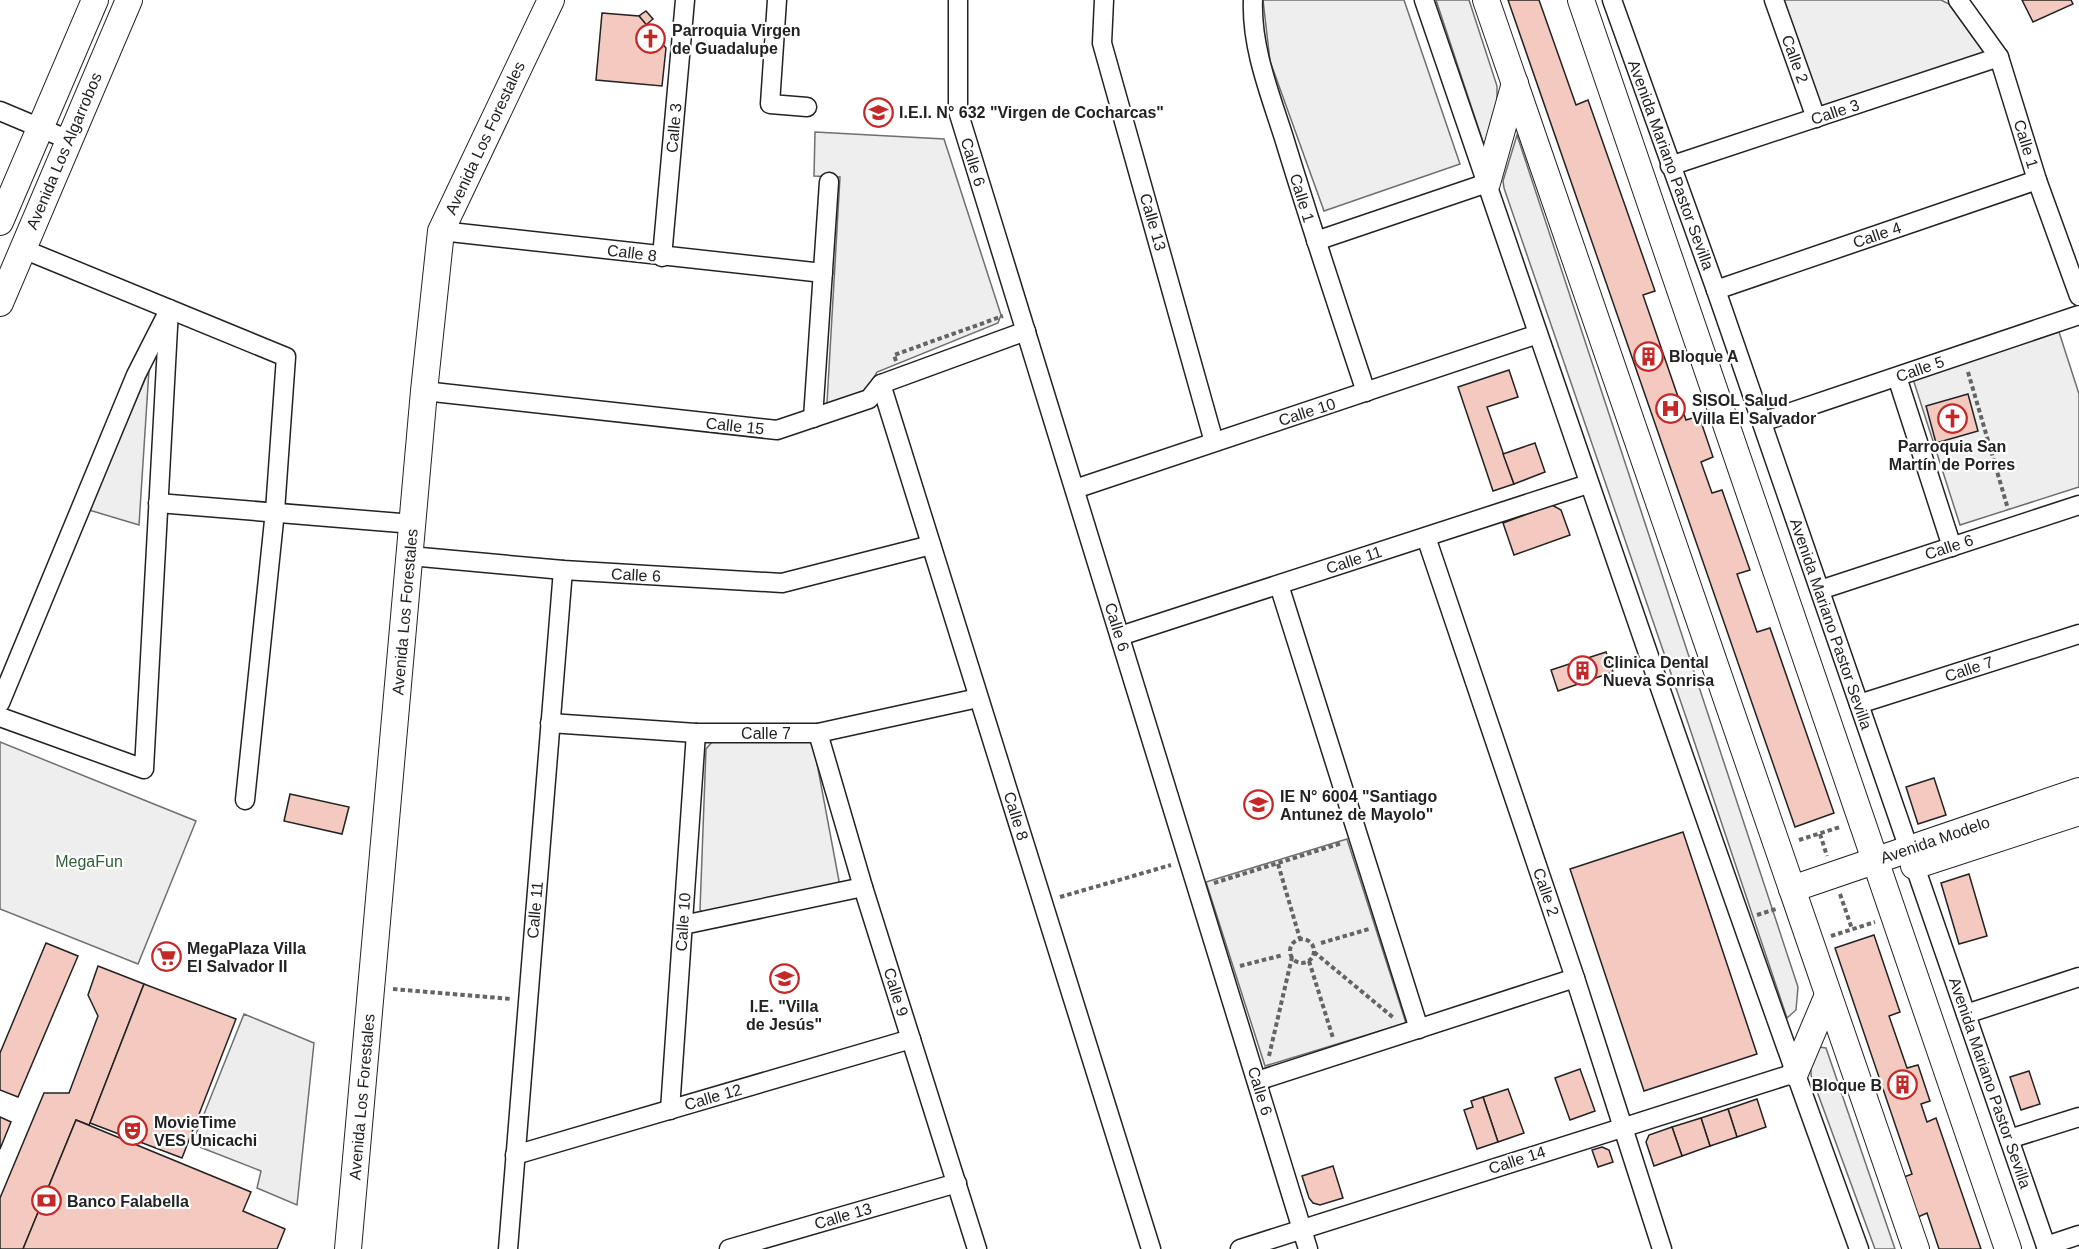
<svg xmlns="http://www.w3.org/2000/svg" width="2079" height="1249" viewBox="0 0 2079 1249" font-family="Helvetica,sans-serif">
  <rect width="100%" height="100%" fill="#fff"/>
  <g fill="#eee" stroke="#6f6f6f" stroke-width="1.5">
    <path d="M1263,0H1404L1460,164L1324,211L1270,61Z"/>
    <path d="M1436,0H1469L1497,86V102L1486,151Z"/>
    <path d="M1782,0H1941L1949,4L1985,53L1818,107Z"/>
    <path d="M815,132L944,139L1001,315L998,323L877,372L863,396L827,403L840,177L814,176Z"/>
    <path d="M1517,135L1798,987L1796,1010L1787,1018L1688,723L1504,188L1503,181Z"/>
    <path d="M2059,332L2079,394V487L1960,525L1913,379Z"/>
    <path d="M149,370L139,525L89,510Z"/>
    <path d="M0,742L196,821L138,964L0,909Z"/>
    <path d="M712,742H813L839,881L836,887L705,914L700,910L706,749Z"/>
    <path d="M1347,839L1406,1023L1265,1066L1206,882Z"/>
    <path d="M1819,1047L1826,1048L1895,1249H1875L1811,1075V1062Z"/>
  </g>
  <path fill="#ededed" stroke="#6f6f6f" stroke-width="1.5" d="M244,1014L314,1043L297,1205L257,1188L261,1171L192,1144Z"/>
  <g fill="#f3c9c0" stroke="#222" stroke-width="1.5">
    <path d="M1508,0H1539L1576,105L1588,100L1655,291L1643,295L1686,420L1699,416L1713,457L1701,462L1712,493L1722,490L1750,570L1737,574L1757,632L1770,628L1834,813L1795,827Z"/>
    <path d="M2022,0H2071L2073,4L2033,22Z"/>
    <path d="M646,11L653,19L646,25L639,16Z"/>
    <path d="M602,13L639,16L666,48L662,86L596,80Z"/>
    <path d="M1509,370L1518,397L1487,407L1514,484L1493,491L1458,387Z"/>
    <path d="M1968,394L1978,431L1936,443L1926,406Z"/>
    <path d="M1535,443L1545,472L1514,484L1503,454Z"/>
    <path d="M1552,505L1561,510L1570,535L1514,555L1503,523Z"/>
    <path d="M1606,652L1613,672L1558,691L1551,670Z"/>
    <path d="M1934,778L1946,815L1918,824L1906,787Z"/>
    <path d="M290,794L349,807L342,834L284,821Z"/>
    <path d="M1683,832L1757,1054L1644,1091L1570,869Z"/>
    <path d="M1969,874L1987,936L1959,944L1941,883Z"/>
    <path d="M1874,935L1900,1012L1889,1016L1907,1068L1918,1065L1930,1101L1921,1104L1927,1122L1936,1118L1981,1249H1939L1927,1213L1918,1217L1904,1177L1912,1174L1835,948Z"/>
    <path d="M46,943L78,956L18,1097L0,1090V1053Z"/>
    <path d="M98,966L144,984L90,1123L89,1125L76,1120L23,1249H0V1198L44,1093H69L98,1016L88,995Z"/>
    <path d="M144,984L236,1019L182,1158L90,1123Z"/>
    <path d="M1580,1069L1595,1111L1570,1120L1555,1078Z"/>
    <path d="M2029,1071L2040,1104L2021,1110L2010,1077Z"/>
    <path d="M1508,1089L1524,1133L1498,1142L1483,1097Z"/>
    <path d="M1483,1097L1498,1142L1477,1149L1464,1110L1473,1107L1471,1101Z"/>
    <path d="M1757,1099L1766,1127L1737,1137L1728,1109Z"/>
    <path d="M1728,1109L1737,1137L1710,1146L1701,1118Z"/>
    <path d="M0,1117L11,1122L0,1149Z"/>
    <path d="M1701,1118L1710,1146L1682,1156L1672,1127Z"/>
    <path d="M76,1120L251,1192L243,1211L285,1229L277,1249H23Z"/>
    <path d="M1672,1127L1682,1156L1654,1166L1646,1142L1649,1135Z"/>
    <path d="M1602,1147L1609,1150L1613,1162L1598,1167L1592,1150Z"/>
    <path d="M1333,1166L1343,1198L1320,1205L1313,1203L1309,1198L1302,1176Z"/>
  </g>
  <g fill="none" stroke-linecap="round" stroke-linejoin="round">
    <defs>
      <g id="street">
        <path d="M777,0L770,104L807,107"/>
        <path d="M958,0V111L1308,1249"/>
        <path d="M1104,0L1102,43L1214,442"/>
        <path d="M1253,0C1251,47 1270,94 1284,138C1310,223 1338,308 1366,392"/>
        <path d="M1424,0C1567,417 1708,835 1859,1249"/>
        <path d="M1612,0L1716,290L2047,1249"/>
        <path d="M1774,0L1816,118"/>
        <path d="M1958,0L1999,57L2037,180L2079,296"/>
        <path d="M0,111L69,140"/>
        <path d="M1670,166L1999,57"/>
        <path d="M441,231L823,273"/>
        <path d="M1316,241L1487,183"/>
        <path d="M23,249L286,357L275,511L245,800"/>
        <path d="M662,257L685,0"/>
        <path d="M1716,290L2037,180"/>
        <path d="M1897,377L1952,547"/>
        <path d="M881,384L1151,1249"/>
        <path d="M424,391L777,430L869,399L881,384L1026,331"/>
        <path d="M813,418L829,182"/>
        <path d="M1762,422L2079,315"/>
        <path d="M1075,489L1538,334"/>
        <path d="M158,503L413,524"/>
        <path d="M1426,537L1575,978L1662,1249"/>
        <path d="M410,556L563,570L782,583L931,545"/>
        <path d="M1279,585L1419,1029"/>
        <path d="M1820,590L2079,505"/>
        <path d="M1120,636L1588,484"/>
        <path d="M0,703L136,375L166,316"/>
        <path d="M1859,704L2079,634"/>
        <path d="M0,717L144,769L169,309"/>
        <path d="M550,723L696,733H818L978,698"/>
        <path d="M818,733L863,887L977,1249"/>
        <path d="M683,925L863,887"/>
        <path d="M1966,1014L2079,977"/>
        <path d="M1257,1081L1575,978"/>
        <path d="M670,1110L696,733"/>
        <path d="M2009,1139L2079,1117"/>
        <path d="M515,1155L911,1039"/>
        <path d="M2046,1246L2079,1235"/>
        <path d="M508,1249L563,570"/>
        <path d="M729,1249L957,1183"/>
        <path d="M1240,1249L1795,1073"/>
      </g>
      <g id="secondary">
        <path d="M1486,0L1916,1249"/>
        <path d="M1581,0L2008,1249"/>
        <path d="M1487,183L1515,83"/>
        <path d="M0,222L95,0"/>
        <path d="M0,303L129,0"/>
        <path d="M1914,866L2079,812"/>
        <path d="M1792,889L2079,791"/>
        <path d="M1795,1073L1828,995"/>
        <path d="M348,1249L424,391L441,231L551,0"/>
      </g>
    </defs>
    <use href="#street" stroke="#222" stroke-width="21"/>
    <use href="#secondary" stroke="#222" stroke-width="28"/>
    <g stroke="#646464" stroke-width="4" stroke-dasharray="4.5 3" stroke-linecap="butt">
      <path d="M896,361L894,355L1003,316"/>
      <path d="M1968,372L2008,509"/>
      <path d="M1820,834L1827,856"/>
      <path d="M1799,840L1840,827"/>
      <path d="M1278,864L1300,939"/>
      <path d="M1214,883L1342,843"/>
      <path d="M1840,894L1852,929"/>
      <path d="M1060,897L1171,865"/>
      <path d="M1757,915L1776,909"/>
      <path d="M1831,936L1875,922"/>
      <circle cx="1302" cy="951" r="12"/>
      <path d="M1321,943L1369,929"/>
      <path d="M1314,952L1395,1019"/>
      <path d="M1309,961L1333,1038"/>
      <path d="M1240,966L1283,955"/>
      <path d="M393,989L511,999"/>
      <path d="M1269,1056L1292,957"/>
    </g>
    <use href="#street" stroke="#fff" stroke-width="18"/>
    <use href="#secondary" stroke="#fff" stroke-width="26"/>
  </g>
  <defs>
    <symbol id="church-ring" viewBox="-11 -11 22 22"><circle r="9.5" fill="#fff" stroke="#c62828" stroke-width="1.5"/><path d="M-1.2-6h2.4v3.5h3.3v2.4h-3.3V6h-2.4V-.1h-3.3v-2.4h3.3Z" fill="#c62828"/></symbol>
    <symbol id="school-ring" viewBox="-11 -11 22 22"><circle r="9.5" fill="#fff" stroke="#c62828" stroke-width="1.5"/><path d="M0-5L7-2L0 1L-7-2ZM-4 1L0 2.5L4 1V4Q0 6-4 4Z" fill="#c62828"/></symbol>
    <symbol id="building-ring" viewBox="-11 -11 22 22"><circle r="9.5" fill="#fff" stroke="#c62828" stroke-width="1.5"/><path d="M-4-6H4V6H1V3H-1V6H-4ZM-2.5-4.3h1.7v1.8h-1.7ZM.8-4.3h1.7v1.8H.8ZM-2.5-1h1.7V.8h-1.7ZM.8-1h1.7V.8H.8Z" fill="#c62828"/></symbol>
    <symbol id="hospital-ring" viewBox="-11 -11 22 22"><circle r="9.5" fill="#fff" stroke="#c62828" stroke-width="1.5"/><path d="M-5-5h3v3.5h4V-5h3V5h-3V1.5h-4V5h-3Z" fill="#c62828"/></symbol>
    <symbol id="supermarket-ring" viewBox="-11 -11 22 22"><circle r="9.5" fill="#fff" stroke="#c62828" stroke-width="1.5"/><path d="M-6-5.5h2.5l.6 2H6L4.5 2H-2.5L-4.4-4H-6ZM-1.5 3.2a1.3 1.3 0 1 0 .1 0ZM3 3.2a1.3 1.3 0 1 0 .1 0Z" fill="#c62828"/></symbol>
    <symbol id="theatre-ring" viewBox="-11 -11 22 22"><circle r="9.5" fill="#fff" stroke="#c62828" stroke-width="1.5"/><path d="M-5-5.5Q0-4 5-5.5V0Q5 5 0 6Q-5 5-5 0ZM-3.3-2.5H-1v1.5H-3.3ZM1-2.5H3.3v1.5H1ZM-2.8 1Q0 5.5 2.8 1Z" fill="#c62828"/></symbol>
    <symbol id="bank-ring" viewBox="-11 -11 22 22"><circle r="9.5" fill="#fff" stroke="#c62828" stroke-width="1.5"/><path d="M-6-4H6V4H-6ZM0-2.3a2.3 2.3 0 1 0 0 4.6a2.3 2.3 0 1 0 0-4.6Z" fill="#c62828"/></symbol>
  </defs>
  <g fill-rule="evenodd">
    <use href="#church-ring" x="634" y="22" width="33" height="33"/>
    <use href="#school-ring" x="862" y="96" width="33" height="33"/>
    <use href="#building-ring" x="1632" y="340" width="33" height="33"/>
    <use href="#hospital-ring" x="1654" y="392" width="33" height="33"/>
    <use href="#church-ring" x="1936" y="402" width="33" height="33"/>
    <use href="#building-ring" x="1566" y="654" width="33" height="33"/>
    <use href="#school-ring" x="1242" y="788" width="33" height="33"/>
    <use href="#supermarket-ring" x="150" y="940" width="33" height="33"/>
    <use href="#school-ring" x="768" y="962" width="33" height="33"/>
    <use href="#building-ring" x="1886" y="1068" width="33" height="33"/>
    <use href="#theatre-ring" x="116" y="1114" width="33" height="33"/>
    <use href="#bank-ring" x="30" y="1184" width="33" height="33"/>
  </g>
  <g text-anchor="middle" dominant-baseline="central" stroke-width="4.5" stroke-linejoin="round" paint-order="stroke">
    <g font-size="16" font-weight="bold" fill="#222" stroke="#fff" text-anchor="start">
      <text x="672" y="30">Parroquia Virgen<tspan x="672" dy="18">de Guadalupe</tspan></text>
      <text x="899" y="112">I.E.I. N° 632 "Virgen de Cocharcas"</text>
      <text x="1669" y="356">Bloque A</text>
      <text x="1692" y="400">SISOL Salud<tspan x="1692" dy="18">Villa El Salvador</tspan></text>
      <text x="1952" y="446" text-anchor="middle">Parroquia San<tspan x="1952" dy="18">Martín de Porres</tspan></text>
      <text x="1603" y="662">Clinica Dental<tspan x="1603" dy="18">Nueva Sonrisa</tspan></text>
      <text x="1280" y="796">IE N° 6004 "Santiago<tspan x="1280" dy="18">Antunez de Mayolo"</tspan></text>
      <text x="187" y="948">MegaPlaza Villa<tspan x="187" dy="18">El Salvador II</tspan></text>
      <text x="784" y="1006" text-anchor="middle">I.E. "Villa<tspan x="784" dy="18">de Jesús"</tspan></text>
      <text x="1882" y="1085" text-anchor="end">Bloque B</text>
      <text x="154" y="1122">MovieTime<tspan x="154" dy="18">VES Unicachi</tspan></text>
      <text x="67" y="1201">Banco Falabella</text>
    </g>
    <g font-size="16" fill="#222" stroke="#fff">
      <text transform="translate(1795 59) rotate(70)">Calle 2</text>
      <text transform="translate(1835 112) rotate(-18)">Calle 3</text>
      <text transform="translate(674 128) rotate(-85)">Calle 3</text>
      <text transform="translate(485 138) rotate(-65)">Avenida Los Forestales</text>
      <text transform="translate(2026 144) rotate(73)">Calle 1</text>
      <text transform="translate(64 151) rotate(-67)">Avenida Los Algarrobos</text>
      <text transform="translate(973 162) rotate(73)">Calle 6</text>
      <text transform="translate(1671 165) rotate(70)">Avenida Mariano Pastor Sevilla</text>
      <text transform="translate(1302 198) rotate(73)">Calle 1</text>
      <text transform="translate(1153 222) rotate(74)">Calle 13</text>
      <text transform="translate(1877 235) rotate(-19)">Calle 4</text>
      <text transform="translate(632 253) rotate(7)">Calle 8</text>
      <text transform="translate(1920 369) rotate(-19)">Calle 5</text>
      <text transform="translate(1307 412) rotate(-18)">Calle 10</text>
      <text transform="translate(735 426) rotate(6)">Calle 15</text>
      <text transform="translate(1949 547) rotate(-18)">Calle 6</text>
      <text transform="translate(1354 560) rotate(-18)">Calle 11</text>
      <text transform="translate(636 575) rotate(3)">Calle 6</text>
      <text transform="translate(405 612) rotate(-85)">Avenida Los Forestales</text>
      <text transform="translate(1831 624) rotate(71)">Avenida Mariano Pastor Sevilla</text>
      <text transform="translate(1117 627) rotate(73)">Calle 6</text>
      <text transform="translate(1969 669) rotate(-18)">Calle 7</text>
      <text x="766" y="733">Calle 7</text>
      <text transform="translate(1016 816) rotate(73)">Calle 8</text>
      <text transform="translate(1935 840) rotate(-19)">Avenida Modelo</text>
      <text transform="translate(1546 892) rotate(71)">Calle 2</text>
      <text transform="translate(535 910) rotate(-85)">Calle 11</text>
      <text transform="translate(683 922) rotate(-86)">Calle 10</text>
      <text transform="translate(896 992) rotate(73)">Calle 9</text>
      <text transform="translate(1990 1083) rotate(71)">Avenida Mariano Pastor Sevilla</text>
      <text transform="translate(1260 1091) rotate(73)">Calle 6</text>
      <text transform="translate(362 1097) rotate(-85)">Avenida Los Forestales</text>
      <text transform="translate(713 1097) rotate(-16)">Calle 12</text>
      <text transform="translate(1517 1160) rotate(-18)">Calle 14</text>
      <text transform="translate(843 1216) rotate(-16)">Calle 13</text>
    </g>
    <g font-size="16" fill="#2f5e38" stroke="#fff">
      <text x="89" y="861">MegaFun</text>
    </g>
  </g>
</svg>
